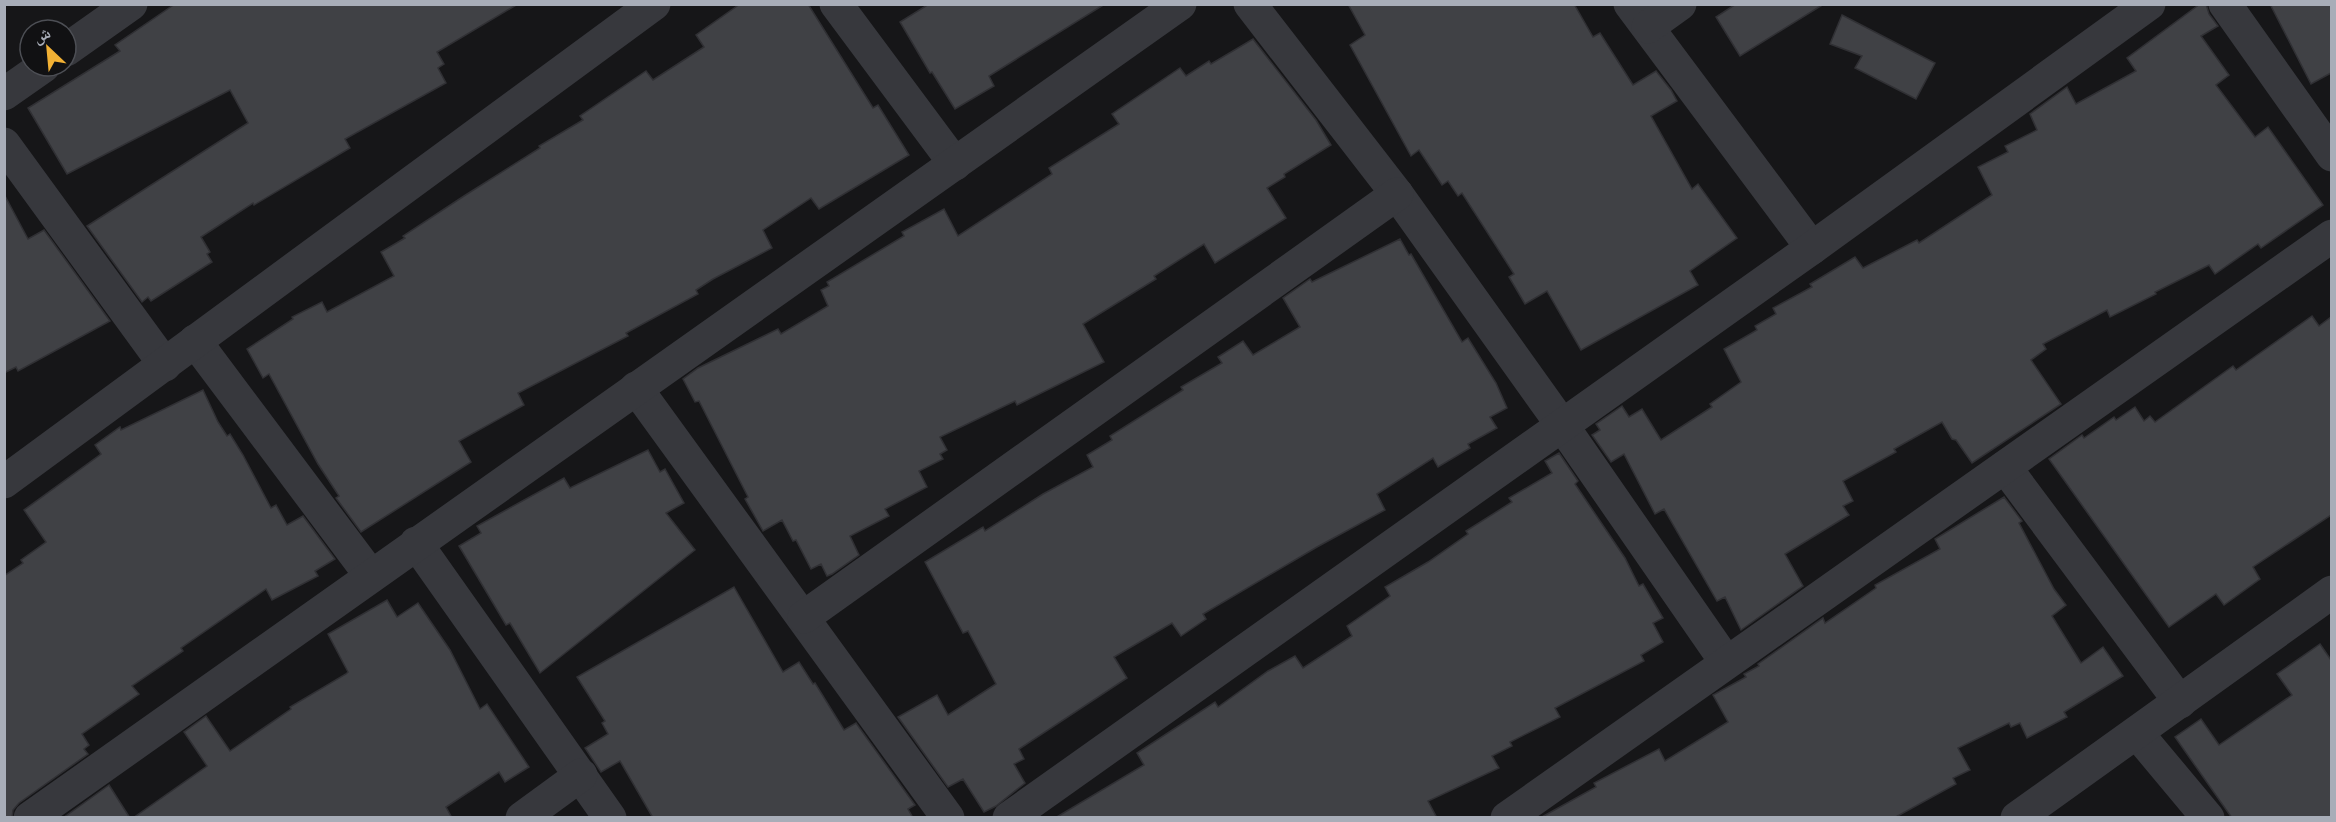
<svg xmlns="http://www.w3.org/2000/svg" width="2336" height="822" viewBox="0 0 2336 822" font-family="'Varela Round','Noto Naskh Arabic',sans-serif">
  <rect width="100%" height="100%" fill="#161618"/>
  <g fill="#404145" stroke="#303034" stroke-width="1.5">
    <path d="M175,4H518L437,52L444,64L438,68L446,83L345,139L350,148L254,205L253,203L201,237L210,252L207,254L212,262L151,301L148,297L142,302L87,226L248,123L230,90L67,174L28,108L120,51L115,45Z"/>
    <path d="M740,4H808L873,108L878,105L909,155L819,209L811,198L763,230L772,248L713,279L696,290L698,294L626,333L628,336L518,393L524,405L459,441L471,462L361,532L336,498L339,496L318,464L269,374L263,378L247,349L293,319L292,317L322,302L327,312L394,276L381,252L405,238L403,236L464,196L540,148L539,146L583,120L580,116L646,71L653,80L704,47L696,35Z"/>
    <path d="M929,4H1105L989,76L994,86L955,109L932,72L930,73L900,22Z"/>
    <path d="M1348,4H1574L1593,37L1600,33L1633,85L1656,71L1671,90L1677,101L1651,116L1692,189L1698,184L1737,238L1690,271L1698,285L1581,350L1547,291L1525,304L1509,277L1514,274L1462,193L1458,196L1448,181L1442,185L1419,150L1411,156L1350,45L1365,35Z"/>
    <path d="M1736,4H1824L1740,56L1716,17Z"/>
    <path d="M2200,4H2206L2209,14L2218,26L2201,36L2229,75L2216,85L2255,137L2268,127L2323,205L2261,248L2258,244L2215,274L2209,265L2155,292L2156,294L2110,317L2107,310L2043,344L2046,349L2031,360L2061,404L1972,463L1956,440L1952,439L1942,422L1894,449L1896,452L1843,481L1853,501L1843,506L1849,515L1785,554L1803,586L1741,630L1725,597L1717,601L1664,509L1655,514L1624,454L1611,462L1592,435L1600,430L1596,424L1622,406L1629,417L1642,409L1661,440L1712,407L1710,404L1741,382L1724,349L1757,330L1755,326L1776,314L1773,308L1812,287L1810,284L1855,257L1863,268L1917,240L1919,243L1992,195L1978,167L2008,152L2005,146L2037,130L2030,114L2067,87L2076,104L2136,71L2127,58Z"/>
    <path d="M2270,4H2331V73L2311,84Z"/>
    <path d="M1842,15L1935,63L1916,99L1855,68L1862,56L1830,44Z"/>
    <path d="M1253,39L1316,120L1331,145L1284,174L1285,177L1267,188L1286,218L1215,263L1204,244L1154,276L1156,279L1083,324L1104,362L1017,405L1015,401L940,437L947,450L940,454L943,459L919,471L927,487L885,509L889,516L850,536L859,555L832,574L827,576L821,564L811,569L796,540L793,541L782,520L763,531L745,499L748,497L699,401L695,402L683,379L698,368L778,329L781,334L828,306L821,290L829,286L827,282L904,236L902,232L944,209L958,236L1052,174L1049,168L1119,124L1112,114L1180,68L1186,76L1209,61L1211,64Z"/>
    <path d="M4,194L28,239L44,230L110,321L18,371L16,367L4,373Z"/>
    <path d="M1400,239L1409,255L1411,254L1462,342L1468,338L1496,383L1507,408L1490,417L1497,428L1468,444L1470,448L1438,467L1433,458L1377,494L1385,510L1317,547L1203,614L1206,619L1181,636L1172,623L1114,657L1127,678L1019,749L1024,759L1014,764L1025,783L996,806L984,812L963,779L948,787L898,717L937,695L948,715L996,684L968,631L963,633L925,562L983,527L985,531L1043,494L1093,467L1087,455L1112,440L1110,436L1183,390L1181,387L1222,363L1218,357L1243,341L1253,355L1300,327L1283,298L1310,279L1312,282Z"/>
    <path d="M2312,316L2319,326L2331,317V515L2253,567L2260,579L2224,605L2216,594L2169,627L2049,459L2082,435L2084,438L2114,417L2116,420L2135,407L2144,421L2150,416L2155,422L2233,366L2236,370Z"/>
    <path d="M203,390L218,422L227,436L230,434L243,455L271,508L276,505L287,525L303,516L335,559L315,571L318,576L272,600L266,589L181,648L183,651L132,686L139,694L82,734L89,745L84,749L88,754L19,803L13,810L12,818H4V576L23,563L21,560L46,542L24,510L101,454L95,445L120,427L121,430Z"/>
    <path d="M648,450L660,472L665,469L684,503L666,513L695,550L540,673L510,623L506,625L459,546L481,533L477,526L564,478L570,488Z"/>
    <path d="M1559,453L1578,481L1575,484L1625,558L1639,586L1643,584L1663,618L1653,623L1663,642L1641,655L1644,661L1555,708L1560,717L1510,742L1512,746L1492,756L1499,768L1428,801L1437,818H1055L1144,765L1137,753L1215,702L1218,707L1268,671L1295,656L1303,668L1352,636L1347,626L1390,596L1385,587L1428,562L1468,534L1466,531L1512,502L1509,498L1552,473L1545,461Z"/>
    <path d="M2004,497L2022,521L2019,523L2054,589L2066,605L2052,616L2081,663L2103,647L2123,676L2064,712L2067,717L2027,738L2020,723L2011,727L2009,723L1958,748L1970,770L1953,778L1956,784L1894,818H1540L1596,787L1594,783L1659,749L1665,761L1728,722L1713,695L1746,677L1744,674L1759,666L1758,664L1823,618L1825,623L1876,588L1875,585L1940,549L1935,539Z"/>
    <path d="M734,587L783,672L799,662L813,684L815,683L844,730L856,723L915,805L908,809L913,818H653L620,761L601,772L585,748L608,734L602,723L605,721L577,677Z"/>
    <path d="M387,600L397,617L418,603L450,650L480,709L487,704L529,767L505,782L499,772L446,807L452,818H133L207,766L184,732L206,716L230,751L291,709L290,707L346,674L348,672L328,634Z"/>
    <path d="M2320,644L2331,660V818H2232L2175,737L2201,719L2219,745L2292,695L2277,674Z"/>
    <path d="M109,785L130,818H63Z"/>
  </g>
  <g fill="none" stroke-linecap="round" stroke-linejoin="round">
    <g stroke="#37383d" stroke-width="33">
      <path d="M836,4L955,164"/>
      <path d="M1250,4L1397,194L1562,425L1726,662"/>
      <path d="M1630,4L1812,248"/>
      <path d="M2225,4L2332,155"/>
      <path d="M1648,27L1680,4"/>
      <path d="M66,50L131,4"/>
      <path d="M4,94L44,66"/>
      <path d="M4,144L165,365"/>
      <path d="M195,341L371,576"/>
      <path d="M636,388L948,818"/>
      <path d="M2005,467L2180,702"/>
      <path d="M4,482L654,4"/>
      <path d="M416,543L610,818"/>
      <path d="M804,617L1397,194"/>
      <path d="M2137,733L2208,818"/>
      <path d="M30,818L1180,4"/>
      <path d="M522,818L581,775"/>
      <path d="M1009,818L1812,248L2149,4"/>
      <path d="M1507,818L2332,236"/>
      <path d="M2017,818L2332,592"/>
    </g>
  </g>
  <rect width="2336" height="822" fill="none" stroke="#a8adb8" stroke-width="12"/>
  <g transform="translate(48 48) rotate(334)"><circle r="28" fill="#111113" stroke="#4d4f55" stroke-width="1.5"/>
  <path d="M0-4.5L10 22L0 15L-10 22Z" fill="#f2b134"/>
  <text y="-9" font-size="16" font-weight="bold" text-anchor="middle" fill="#a8adb8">ش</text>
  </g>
</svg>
